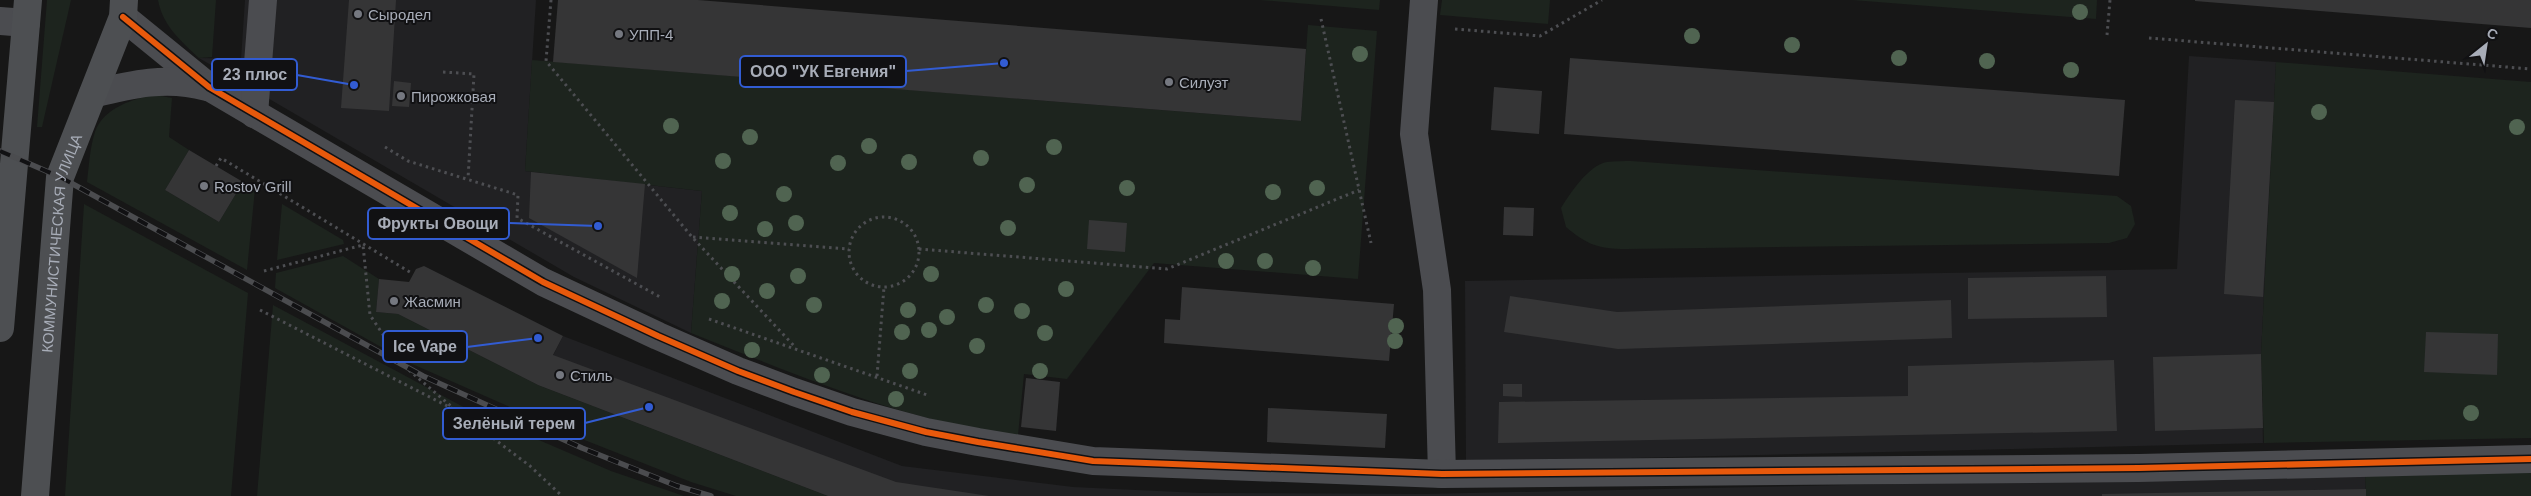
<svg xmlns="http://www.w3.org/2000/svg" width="2531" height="496" viewBox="0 0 2531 496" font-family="Helvetica,sans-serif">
  <rect width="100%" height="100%" fill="#171717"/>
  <g fill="#212123">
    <path d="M245,0H536L525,171L702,191L691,333L574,277L199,58L241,59Z"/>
    <path d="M2189,56L2276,62L2261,354L2263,443L1466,462L1465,281L2177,269Z"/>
    <path d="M563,336L902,466L1073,487L1200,493L1425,494L2365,474L2366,496H828L538,385Z"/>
  </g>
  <g fill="#1d241e">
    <path d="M47,0H71L42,127H37Z"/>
    <path d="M158,0H216L212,57L199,58C180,40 163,26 158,0Z"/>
    <path d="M1260,0H1380L1379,10Z"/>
    <path d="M1442,0H1550L1548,24L1440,15Z"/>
    <path d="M1852,0H2097L2096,19Z"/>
    <path d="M1308,25L1377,31L1358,279L1154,263L1067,379L1024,374L1018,435C907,423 795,374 691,333L702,191L525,171L532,60L1301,121Z"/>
    <path d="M2276,62L2531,82V438L2264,443L2261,354Z"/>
    <path d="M156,95L172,98L169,137L189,150L165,190L219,222L243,182L255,189L247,270L87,182C89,165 90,147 95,132C103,108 134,98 156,95Z"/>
    <path d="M1631,161L2117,196L2131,206L2135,224L2127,238L2109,243L1626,249C1599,249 1587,245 1566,227L1561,208C1570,193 1589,165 1607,162C1615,161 1624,161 1631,161Z"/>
    <path d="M84,204L248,293L231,496H65Z"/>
    <path d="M282,204L343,240L344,244L277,260Z"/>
    <path d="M343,256L379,279L376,312L398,314L538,385L828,496H736L691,482L587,441L410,363L275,288L276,273Z"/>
    <path d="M273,305L471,411L611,471L684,496H257Z"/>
    <path d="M2531,470V496H2366L2365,474Z"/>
  </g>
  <g fill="#353536">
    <path d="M349,0H396L389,111L341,108Z"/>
    <path d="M558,0H698L1306,49L1301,121L553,62Z"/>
    <path d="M2195,0H2531V28L2195,1Z"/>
    <path d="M1570,58L2125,100L2119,176L1564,134Z"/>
    <path d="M394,81L411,83L409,107L392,106Z"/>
    <path d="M1494,87L1542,91L1539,134L1491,130Z"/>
    <path d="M2235,100L2274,102L2263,297L2224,294Z"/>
    <path d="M189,150L243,182L219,222L165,190Z"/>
    <path d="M531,172L645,184L637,278L529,218Z"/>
    <path d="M1504,207L1534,208L1533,236L1503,235Z"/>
    <path d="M1089,220L1127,223L1125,252L1087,249Z"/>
    <path d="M424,266L563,336L553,355L896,482L989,496H828L538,385L398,314L376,312L379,279L409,282L416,269Z"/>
    <path d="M2106,276L2107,317L1968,319V278Z"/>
    <path d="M1182,287L1394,304L1389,361L1164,343L1165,319L1180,320Z"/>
    <path d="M1510,296L1617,312L1951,300L1952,338L1618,349L1504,332Z"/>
    <path d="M2426,332L2498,334L2497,375L2424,372Z"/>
    <path d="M2261,354L2263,428L2155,431L2153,357Z"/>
    <path d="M2114,360L2117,431L1498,443L1499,402L1908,396V366Z"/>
    <path d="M1026,378L1060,382L1056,431L1021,427Z"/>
    <path d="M1503,384H1522V397L1503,396Z"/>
    <path d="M1268,408L1387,414L1385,448L1267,442Z"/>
    <path d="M2366,489V496H2102V494Z"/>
  </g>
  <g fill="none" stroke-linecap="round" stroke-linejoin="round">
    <g stroke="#4d4e52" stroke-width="3" stroke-dasharray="2.5 4" stroke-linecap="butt">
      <path d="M551,0L546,61L692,237L796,348"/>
      <path d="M1321,19L1371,243"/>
      <path d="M1455,29L1540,36L1602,0"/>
      <path d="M2107,35L2110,0"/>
      <path d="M2149,38L2531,69"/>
      <path d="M443,72L474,74L468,179"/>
      <path d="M385,147L408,161L518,195L517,218L660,297"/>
      <path d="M216,166L221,158L413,274"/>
      <circle cx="884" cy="252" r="35"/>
      <path d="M693,237L849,249"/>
      <path d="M919,249L1167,269L1359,190"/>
      <path d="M264,271L363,245L370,315L404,366L452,407"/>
      <path d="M260,310L457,411L530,466L562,496"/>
      <path d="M709,319L930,396"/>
      <path d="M877,376L884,287"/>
    </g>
    <g stroke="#4b4c50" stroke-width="28">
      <path d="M1424,0L1414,134L1437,290L1442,474"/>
      <path d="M123,17L209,87L543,282L658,336L738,371L794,392L852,412L926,432L978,442L1093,461L1442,474L2139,468L2531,459"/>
      <path d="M0,21L26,23"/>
      <path d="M93,94C132,84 167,76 207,87"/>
      <path d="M254,114L263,0"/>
    </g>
    <g stroke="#4d4f52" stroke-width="28">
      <path d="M0,328L28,0"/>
      <path id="s1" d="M35,496L60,177L123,17L124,0"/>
    </g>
    <defs>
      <path id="rail" d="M0,151L60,177L423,376L582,448L677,486L711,496"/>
    </defs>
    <use href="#rail" stroke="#4b4c4f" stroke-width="5.5"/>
    <use href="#rail" stroke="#111113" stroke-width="4" stroke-dasharray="11" stroke-linecap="butt"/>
    <defs>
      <path id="cycleway" d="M123,17L209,87L543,282L658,336L738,371L794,392L852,412L926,432L978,442L1093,461L1442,474L2139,468L2531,459"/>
    </defs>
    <use href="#cycleway" stroke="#111113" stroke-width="9"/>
    <use href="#cycleway" stroke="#e8590c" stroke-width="6"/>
  </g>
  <g fill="#506451">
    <circle cx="2080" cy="12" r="8"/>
    <circle cx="1692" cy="36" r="8"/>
    <circle cx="1792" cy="45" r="8"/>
    <circle cx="1360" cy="54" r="8"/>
    <circle cx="1899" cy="58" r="8"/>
    <circle cx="1987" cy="61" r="8"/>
    <circle cx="2071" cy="70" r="8"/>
    <circle cx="2319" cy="112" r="8"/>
    <circle cx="671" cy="126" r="8"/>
    <circle cx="2517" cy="127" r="8"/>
    <circle cx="750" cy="137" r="8"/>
    <circle cx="869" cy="146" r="8"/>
    <circle cx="1054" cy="147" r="8"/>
    <circle cx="981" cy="158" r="8"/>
    <circle cx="723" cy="161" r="8"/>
    <circle cx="909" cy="162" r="8"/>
    <circle cx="838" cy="163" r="8"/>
    <circle cx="1027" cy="185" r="8"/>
    <circle cx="1127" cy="188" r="8"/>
    <circle cx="1317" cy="188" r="8"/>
    <circle cx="1273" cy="192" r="8"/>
    <circle cx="784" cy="194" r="8"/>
    <circle cx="730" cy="213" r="8"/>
    <circle cx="796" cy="223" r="8"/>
    <circle cx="1008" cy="228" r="8"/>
    <circle cx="765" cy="229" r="8"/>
    <circle cx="1226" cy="261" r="8"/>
    <circle cx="1265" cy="261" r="8"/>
    <circle cx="1313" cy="268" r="8"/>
    <circle cx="732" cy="274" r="8"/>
    <circle cx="931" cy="274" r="8"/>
    <circle cx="798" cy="276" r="8"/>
    <circle cx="1066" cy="289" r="8"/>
    <circle cx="767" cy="291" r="8"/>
    <circle cx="722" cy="301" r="8"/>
    <circle cx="814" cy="305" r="8"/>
    <circle cx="986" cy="305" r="8"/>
    <circle cx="908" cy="310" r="8"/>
    <circle cx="1022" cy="311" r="8"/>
    <circle cx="947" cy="317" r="8"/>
    <circle cx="1396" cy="326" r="8"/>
    <circle cx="929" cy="330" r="8"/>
    <circle cx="902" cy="332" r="8"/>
    <circle cx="1045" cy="333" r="8"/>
    <circle cx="1395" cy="341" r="8"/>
    <circle cx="977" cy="346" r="8"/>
    <circle cx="752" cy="350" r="8"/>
    <circle cx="910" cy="371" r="8"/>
    <circle cx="1040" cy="371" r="8"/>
    <circle cx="822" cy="375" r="8"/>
    <circle cx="896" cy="399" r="8"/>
    <circle cx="2471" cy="413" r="8"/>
  </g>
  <g fill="#757880" stroke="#111113" stroke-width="2">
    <circle cx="358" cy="14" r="5"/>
    <circle cx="619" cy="34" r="5"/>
    <circle cx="1169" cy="82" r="5"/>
    <circle cx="401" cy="96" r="5"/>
    <circle cx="204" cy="186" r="5"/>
    <circle cx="394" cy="301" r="5"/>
    <circle cx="560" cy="375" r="5"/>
  </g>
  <g text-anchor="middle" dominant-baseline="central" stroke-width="4" stroke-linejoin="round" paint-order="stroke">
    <g font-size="15" fill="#a8adb8" stroke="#111113" text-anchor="start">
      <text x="368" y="14">Сыродел</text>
      <text x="629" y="34">УПП-4</text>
      <text x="1179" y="82">Силуэт</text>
      <text x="411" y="96">Пирожковая</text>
      <text x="214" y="186">Rostov Grill</text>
      <text x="404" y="301">Жасмин</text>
      <text x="570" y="375">Стиль</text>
    </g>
    <g font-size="15" fill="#a8adb8" stroke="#111113">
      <text stroke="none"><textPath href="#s1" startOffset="255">КОММУНИСТИЧЕСКАЯ УЛИЦА</textPath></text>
    </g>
  </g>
  <path fill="none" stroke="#325cd3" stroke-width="2" d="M1004 63L906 71M354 85L297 75M598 226L509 223M538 338L467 347M649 407L585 423"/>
  <g fill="#325cd3" stroke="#111113" stroke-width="2">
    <circle cx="1004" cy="63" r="5"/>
    <circle cx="354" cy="85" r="5"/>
    <circle cx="598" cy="226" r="5"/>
    <circle cx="538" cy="338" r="5"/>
    <circle cx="649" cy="407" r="5"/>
  </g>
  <g fill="#111113" stroke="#325cd3" stroke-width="2">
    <rect x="740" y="56" width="166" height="31" rx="5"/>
    <rect x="212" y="59" width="85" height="31" rx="5"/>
    <rect x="368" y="208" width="141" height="31" rx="5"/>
    <rect x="383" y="331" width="84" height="31" rx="5"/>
    <rect x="443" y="408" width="142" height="31" rx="5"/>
  </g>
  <g font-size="16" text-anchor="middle" font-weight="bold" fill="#a8adb8">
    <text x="823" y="77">ООО "УК Евгения"</text>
    <text x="255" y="80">23 плюс</text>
    <text x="438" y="229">Фрукты Овощи</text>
    <text x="425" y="352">Ice Vape</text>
    <text x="514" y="429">Зелёный терем</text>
  </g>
  <g transform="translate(2486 45) rotate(30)" stroke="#111113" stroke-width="4" paint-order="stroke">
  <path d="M0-4L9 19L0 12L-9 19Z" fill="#a8adb8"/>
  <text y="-8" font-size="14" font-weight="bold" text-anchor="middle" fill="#a8adb8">С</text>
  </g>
</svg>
